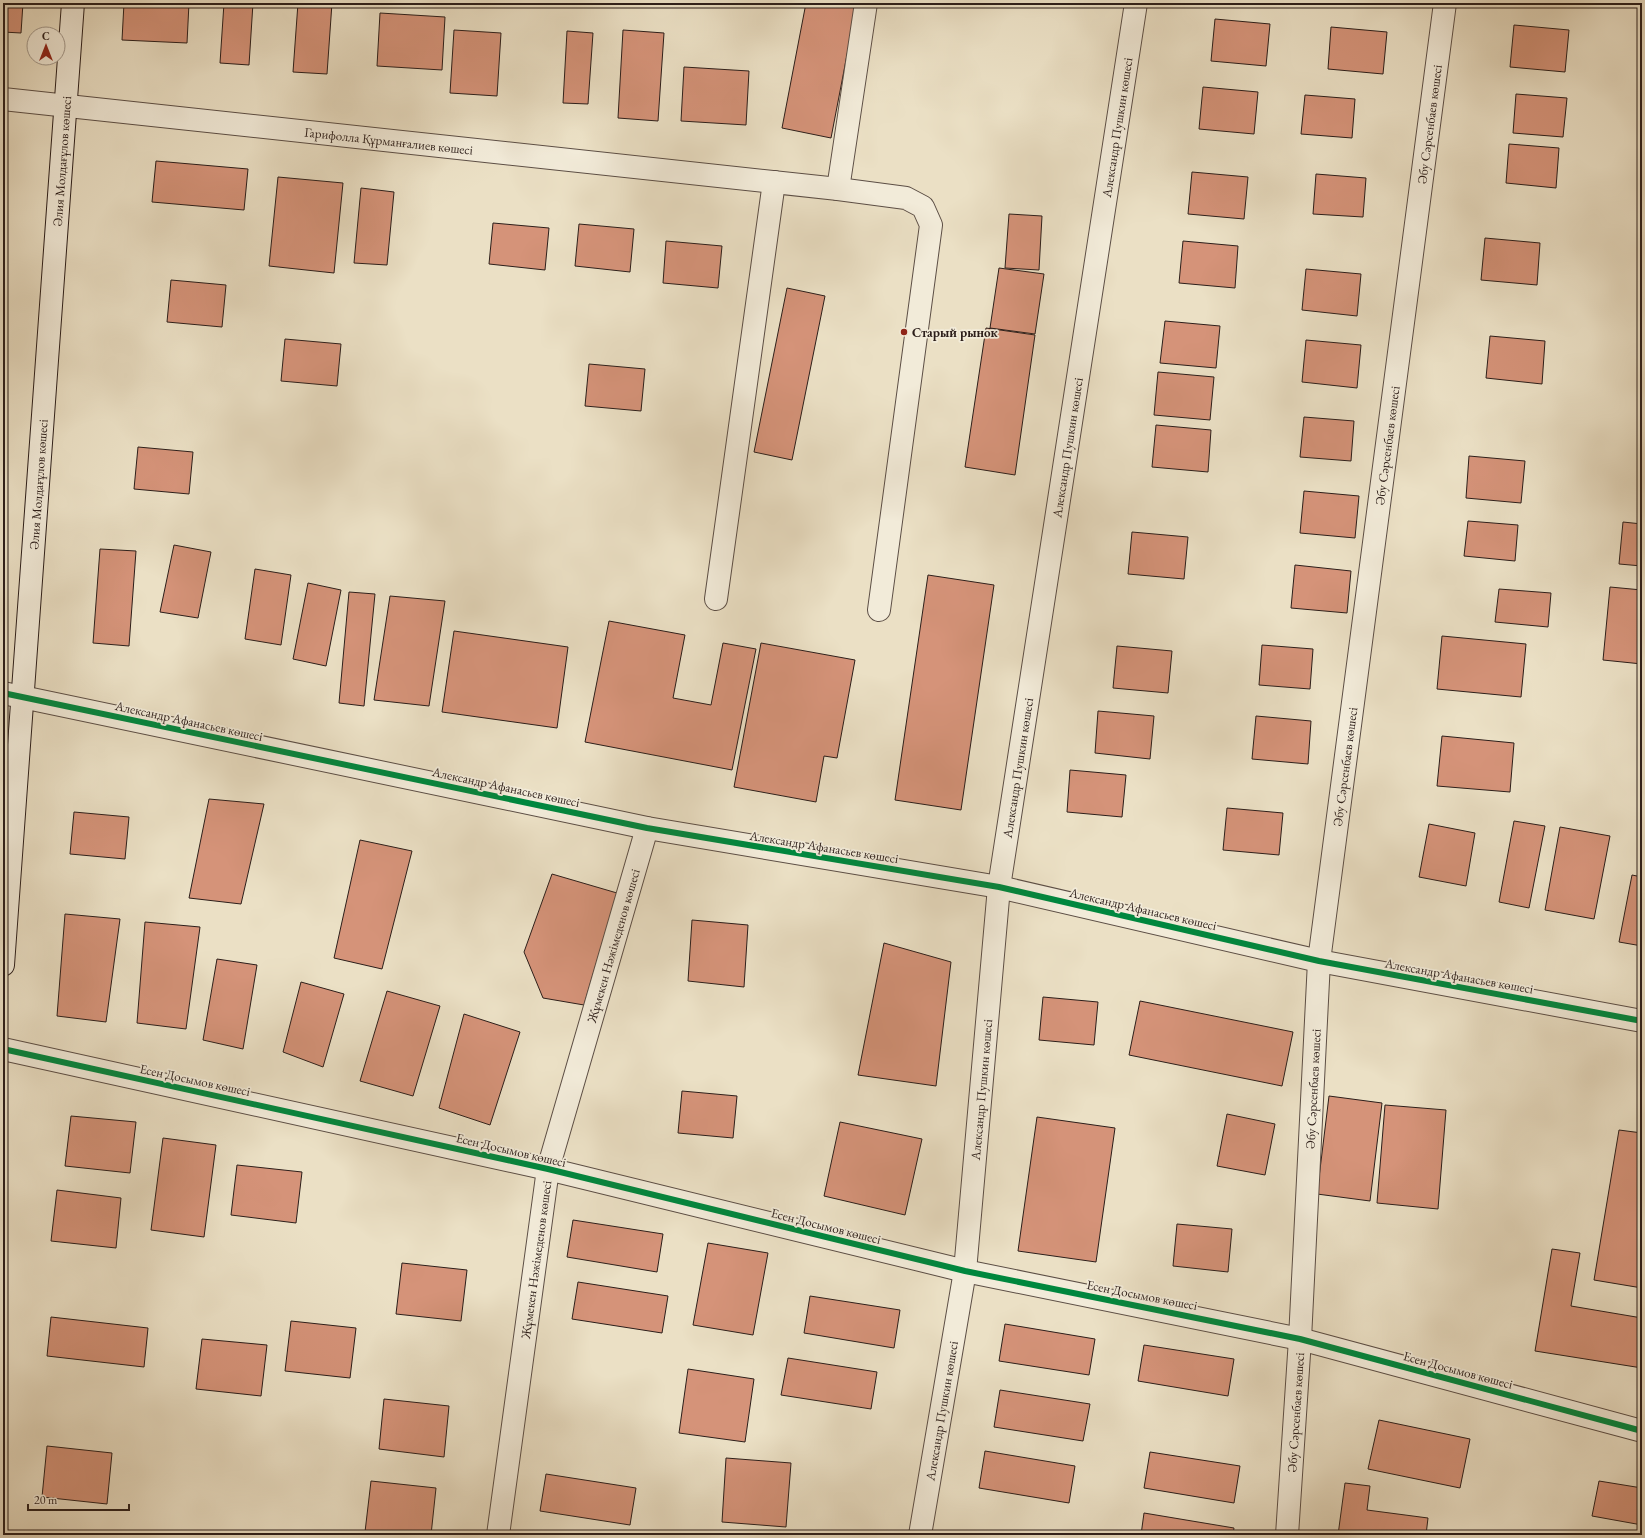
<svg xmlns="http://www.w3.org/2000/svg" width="1645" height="1538" viewBox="0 0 1645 1538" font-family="'EB Garamond',serif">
  <rect width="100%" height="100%" fill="#ebe0c5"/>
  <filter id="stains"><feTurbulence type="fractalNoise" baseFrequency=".005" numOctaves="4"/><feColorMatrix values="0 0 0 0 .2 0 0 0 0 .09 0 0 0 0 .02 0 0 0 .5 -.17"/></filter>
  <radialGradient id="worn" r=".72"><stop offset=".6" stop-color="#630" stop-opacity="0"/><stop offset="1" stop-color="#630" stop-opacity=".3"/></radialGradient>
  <g fill="#d59379" stroke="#2c1e1a">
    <path d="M3,3H23L21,33L3,32Z"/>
    <path d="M124,3H189L187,43L122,40Z"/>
    <path d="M224,3H253L249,65L220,63Z"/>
    <path d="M298,3H332L327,74L293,72Z"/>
    <path d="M806,3H857L831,138L782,128Z"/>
    <path d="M1350,3H1394L1393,7Z"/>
    <path d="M1544,3H1595L1594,7Z"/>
    <path d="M380,13L445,17L442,70L377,66Z"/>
    <path d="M1215,19L1270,24L1266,66L1211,61Z"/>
    <path d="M1514,25L1569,30L1565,72L1510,67Z"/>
    <path d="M1331,27L1387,32L1383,74L1328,69Z"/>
    <path d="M454,30L501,33L497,96L450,93Z"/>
    <path d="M623,30L664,33L658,121L618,118Z"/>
    <path d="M567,31L593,33L588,104L563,103Z"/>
    <path d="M684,67L749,71L746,125L681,121Z"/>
    <path d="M1203,87L1258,92L1254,134L1199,129Z"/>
    <path d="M1516,94L1567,98L1563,137L1513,133Z"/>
    <path d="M1305,95L1355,99L1352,138L1301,134Z"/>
    <path d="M1509,144L1559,148L1556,188L1506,183Z"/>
    <path d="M156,161L248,169L244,210L152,202Z"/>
    <path d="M1192,172L1248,177L1244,219L1188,214Z"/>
    <path d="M1316,174L1366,178L1363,217L1313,214Z"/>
    <path d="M278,177L343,183L334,273L269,266Z"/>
    <path d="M361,188L394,192L387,265L354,263Z"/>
    <path d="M1009,214L1042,216L1039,270L1005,268Z"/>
    <path d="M493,223L549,228L545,270L489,264Z"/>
    <path d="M579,224L634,229L630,272L575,266Z"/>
    <path d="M1485,238L1540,243L1537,285L1481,280Z"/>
    <path d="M666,241L722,246L718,288L663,283Z"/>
    <path d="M1183,241L1238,246L1235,288L1179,283Z"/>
    <path d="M999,268L1044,274L1035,334L990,328Z"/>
    <path d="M1306,269L1361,274L1357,316L1302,310Z"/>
    <path d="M171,280L226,285L222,327L167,322Z"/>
    <path d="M787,288L825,296L792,460L754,452Z"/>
    <path d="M1165,321L1220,326L1216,368L1160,363Z"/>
    <path d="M986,328L1035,335L1015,475L965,467Z"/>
    <path d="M1490,336L1545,341L1542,384L1486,378Z"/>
    <path d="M285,339L341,344L337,386L281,381Z"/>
    <path d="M1306,340L1361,345L1357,388L1302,382Z"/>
    <path d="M589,364L645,369L641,411L585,406Z"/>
    <path d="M1158,372L1214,377L1210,420L1154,415Z"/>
    <path d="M1304,417L1354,421L1351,461L1300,457Z"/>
    <path d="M1156,425L1211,430L1208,472L1152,467Z"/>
    <path d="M138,447L193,452L189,494L134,489Z"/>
    <path d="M1469,456L1525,461L1521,503L1466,498Z"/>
    <path d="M1304,491L1359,496L1355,538L1300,533Z"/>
    <path d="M1468,521L1518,525L1515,561L1464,556Z"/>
    <path d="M1623,522L1642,524V566L1619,564Z"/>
    <path d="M1132,532L1188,537L1184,579L1128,574Z"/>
    <path d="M174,545L211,552L198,618L160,612Z"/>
    <path d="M100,549L136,551L129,646L93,643Z"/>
    <path d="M1295,565L1351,571L1347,613L1291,608Z"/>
    <path d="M255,569L291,575L281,645L245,639Z"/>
    <path d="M928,575L994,585L961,810L895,800Z"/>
    <path d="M308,583L341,590L326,666L293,659Z"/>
    <path d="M1610,587L1642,590V664L1603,660Z"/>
    <path d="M1499,589L1551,593L1548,627L1495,622Z"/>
    <path d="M349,592L375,594L364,706L339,703Z"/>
    <path d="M390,596L445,601L429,706L374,700Z"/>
    <path d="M609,621L685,635L673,698L711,705L723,643L756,649L732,770L585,742Z"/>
    <path d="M454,631L568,647L557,728L442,712Z"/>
    <path d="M1442,636L1526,644L1521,697L1437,689Z"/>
    <path d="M761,643L855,660L837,758L824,756L816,802L734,787Z"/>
    <path d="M1262,645L1313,649L1310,689L1259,685Z"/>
    <path d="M1117,646L1172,651L1168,693L1113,688Z"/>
    <path d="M1098,711L1154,716L1150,759L1095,753Z"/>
    <path d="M1256,716L1311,721L1308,764L1252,759Z"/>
    <path d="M1442,736L1514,743L1510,792L1437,786Z"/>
    <path d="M1070,770L1126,775L1122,817L1067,812Z"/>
    <path d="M209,799L264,804L241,904L189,898Z"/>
    <path d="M1227,808L1283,813L1279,855L1223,850Z"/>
    <path d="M74,812L129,817L125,859L70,854Z"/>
    <path d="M1514,821L1545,826L1529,908L1499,902Z"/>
    <path d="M1429,824L1475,833L1466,886L1419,877Z"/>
    <path d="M1560,827L1610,836L1594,919L1545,910Z"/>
    <path d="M360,840L412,851L382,969L334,958Z"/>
    <path d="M552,874L617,893L584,1005L543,998L524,952Z"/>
    <path d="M1632,875L1642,877V946L1619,942Z"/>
    <path d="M65,914L120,919L106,1022L57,1016Z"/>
    <path d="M692,920L748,925L744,987L688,981Z"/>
    <path d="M145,922L200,927L186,1029L137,1023Z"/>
    <path d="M884,943L951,962L936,1086L858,1075Z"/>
    <path d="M217,959L257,965L243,1049L203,1040Z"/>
    <path d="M301,982L344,994L323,1067L283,1052Z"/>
    <path d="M387,991L440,1006L413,1096L360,1081Z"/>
    <path d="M1043,997L1098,1002L1094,1045L1039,1040Z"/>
    <path d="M1140,1001L1293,1032L1282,1086L1129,1055Z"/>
    <path d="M464,1014L520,1032L490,1125L439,1108Z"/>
    <path d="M682,1091L737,1096L733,1138L678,1133Z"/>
    <path d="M1329,1096L1382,1103L1370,1201L1317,1194Z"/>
    <path d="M1385,1105L1446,1110L1438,1209L1377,1203Z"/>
    <path d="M1227,1114L1275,1124L1265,1175L1217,1166Z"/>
    <path d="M71,1116L136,1122L130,1173L65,1166Z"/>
    <path d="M1037,1117L1115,1128L1096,1262L1018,1251Z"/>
    <path d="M840,1122L922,1139L905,1215L824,1196Z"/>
    <path d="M1619,1130L1642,1133V1288L1594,1280Z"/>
    <path d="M163,1138L216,1145L204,1237L151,1230Z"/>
    <path d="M237,1165L302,1172L296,1223L231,1215Z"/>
    <path d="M57,1190L121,1198L116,1248L51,1241Z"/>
    <path d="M573,1220L663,1234L657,1272L567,1257Z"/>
    <path d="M1177,1224L1232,1229L1228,1272L1173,1266Z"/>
    <path d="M708,1243L768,1253L753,1335L693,1325Z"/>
    <path d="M1552,1249L1580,1253L1571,1306L1642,1318V1368L1535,1351Z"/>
    <path d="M402,1263L467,1270L461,1321L396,1314Z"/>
    <path d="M578,1282L668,1296L662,1333L572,1319Z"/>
    <path d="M810,1296L900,1310L894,1348L804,1333Z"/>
    <path d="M51,1317L148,1328L144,1367L47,1356Z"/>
    <path d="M291,1321L356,1328L350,1378L285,1371Z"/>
    <path d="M1005,1324L1095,1339L1089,1375L999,1361Z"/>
    <path d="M202,1339L267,1345L261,1396L196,1389Z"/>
    <path d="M1144,1345L1234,1359L1228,1396L1138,1381Z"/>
    <path d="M788,1358L877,1372L871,1409L781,1395Z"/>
    <path d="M688,1369L754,1379L745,1442L679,1433Z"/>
    <path d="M1000,1390L1090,1404L1083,1441L994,1427Z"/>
    <path d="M384,1399L449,1406L444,1457L379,1449Z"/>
    <path d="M1379,1420L1470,1439L1460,1488L1368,1469Z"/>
    <path d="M47,1446L112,1453L107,1504L42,1497Z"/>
    <path d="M985,1451L1075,1466L1069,1503L979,1488Z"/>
    <path d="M1150,1452L1240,1466L1234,1503L1144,1488Z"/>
    <path d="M726,1458L791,1463L786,1527L722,1522Z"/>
    <path d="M546,1474L636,1488L630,1525L540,1511Z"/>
    <path d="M371,1481L436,1488L431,1535H395L365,1532Z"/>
    <path d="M1599,1481L1642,1488V1525L1592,1516Z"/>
    <path d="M1345,1483L1370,1486L1367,1510L1428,1518L1426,1535H1338Z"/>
    <path d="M1144,1513L1234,1528L1233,1535H1141Z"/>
  </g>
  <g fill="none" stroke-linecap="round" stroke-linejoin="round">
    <defs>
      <g id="street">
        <path id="s1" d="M3,99L838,189L906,198L923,207L931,225L879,610"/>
        <path d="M838,189L866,3"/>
        <path d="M716,599L774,182"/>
        <path d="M3,693L647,828L999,887L1319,961L1642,1021"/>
        <path d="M3,1049L548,1169L965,1271L1300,1339L1642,1431"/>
        <path id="s2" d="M498,1535L548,1169L647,828"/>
        <path id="s3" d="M920,1535L965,1271L999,887L1136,3"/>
        <path id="s4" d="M1287,1535L1300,1339L1319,961L1445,3"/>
      </g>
      <g id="secondary">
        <path id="s5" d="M3,965L73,3"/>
      </g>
    </defs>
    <use href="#street" stroke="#5c4e45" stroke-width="24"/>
    <use href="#secondary" stroke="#2c1e1a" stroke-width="24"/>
    <use href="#street" stroke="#f2ebd9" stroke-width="22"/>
    <use href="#secondary" stroke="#f2ebd9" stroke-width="22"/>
    <defs>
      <g id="cycleway">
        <path d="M3,693L647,828L999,887L1319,961L1642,1021"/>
        <path d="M3,1049L548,1169L965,1271L1300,1339L1642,1431"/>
      </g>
    </defs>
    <use href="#cycleway" stroke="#f2ebd9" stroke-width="8"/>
    <use href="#cycleway" stroke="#00873e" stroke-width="6"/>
  </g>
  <circle fill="#8f2418" stroke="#f2ebd9" stroke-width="1.5" cx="904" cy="332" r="4"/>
  <g text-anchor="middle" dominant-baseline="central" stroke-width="3.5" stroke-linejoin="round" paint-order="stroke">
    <g font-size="13" fill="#2c1e1a" stroke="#f2ebd9">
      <text stroke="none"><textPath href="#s4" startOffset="1419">Әбу Сәрсенбаев көшесі</textPath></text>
      <text stroke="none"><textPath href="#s3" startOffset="1422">Александр Пушкин көшесі</textPath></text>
      <text stroke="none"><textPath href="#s1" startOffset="388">Гарифолла Құрманғалиев көшесі</textPath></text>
      <text stroke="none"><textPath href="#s5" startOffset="806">Әлия Молдағұлов көшесі</textPath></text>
      <text stroke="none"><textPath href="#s4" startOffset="1095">Әбу Сәрсенбаев көшесі</textPath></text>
      <text stroke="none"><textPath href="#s3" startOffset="1098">Александр Пушкин көшесі</textPath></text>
      <text stroke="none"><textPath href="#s5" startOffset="482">Әлия Молдағұлов көшесі</textPath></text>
      <text transform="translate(189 721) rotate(12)">Александр Афанасьев көшесі</text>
      <text stroke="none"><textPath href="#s4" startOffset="771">Әбу Сәрсенбаев көшесі</textPath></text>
      <text stroke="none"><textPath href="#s3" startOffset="774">Александр Пушкин көшесі</textPath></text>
      <text transform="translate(506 787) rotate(12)">Александр Афанасьев көшесі</text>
      <text transform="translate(824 847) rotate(9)">Александр Афанасьев көшесі</text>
      <text transform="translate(1143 909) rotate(13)">Александр Афанасьев көшесі</text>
      <text stroke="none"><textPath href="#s2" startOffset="602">Жұмекен Нәжімеденов көшесі</textPath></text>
      <text transform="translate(1459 976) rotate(10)">Александр Афанасьев көшесі</text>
      <text transform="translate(195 1080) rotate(12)">Есен Досымов көшесі</text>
      <text stroke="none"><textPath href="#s4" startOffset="447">Әбу Сәрсенбаев көшесі</textPath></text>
      <text stroke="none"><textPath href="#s3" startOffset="450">Александр Пушкин көшесі</textPath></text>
      <text transform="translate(511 1150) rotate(13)">Есен Досымов көшесі</text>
      <text transform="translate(826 1226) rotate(14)">Есен Досымов көшесі</text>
      <text stroke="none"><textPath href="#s2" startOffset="278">Жұмекен Нәжімеденов көшесі</textPath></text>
      <text transform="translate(1142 1295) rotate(11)">Есен Досымов көшесі</text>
      <text transform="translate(1458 1370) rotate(15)">Есен Досымов көшесі</text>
      <text stroke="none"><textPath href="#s3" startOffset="126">Александр Пушкин көшесі</textPath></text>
      <text stroke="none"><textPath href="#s4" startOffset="123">Әбу Сәрсенбаев көшесі</textPath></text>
    </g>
    <g font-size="13" font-weight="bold" fill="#2c1e1a" stroke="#f2ebd9" text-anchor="start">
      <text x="912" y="332">Старый рынок</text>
    </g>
  </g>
  <rect width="1645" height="1538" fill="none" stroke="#ebe0c5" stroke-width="16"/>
  <rect x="4" y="4" width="1637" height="1530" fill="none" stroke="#2c1e1a" stroke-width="2"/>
  <rect x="8" y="8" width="1629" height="1522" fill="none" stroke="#2c1e1a"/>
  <g transform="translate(46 46)"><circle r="19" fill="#f2ebd9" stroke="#a3998d"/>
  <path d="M0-3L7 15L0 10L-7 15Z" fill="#8f2418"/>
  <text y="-6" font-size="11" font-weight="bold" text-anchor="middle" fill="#2c1e1a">С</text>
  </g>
  <path d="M28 1504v6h101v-6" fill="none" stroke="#2c1e1a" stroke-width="2"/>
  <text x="34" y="1504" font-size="12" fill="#2c1e1a" stroke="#f2ebd9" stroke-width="3" paint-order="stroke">20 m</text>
  <rect width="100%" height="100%" filter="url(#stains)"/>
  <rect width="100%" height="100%" fill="url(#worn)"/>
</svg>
